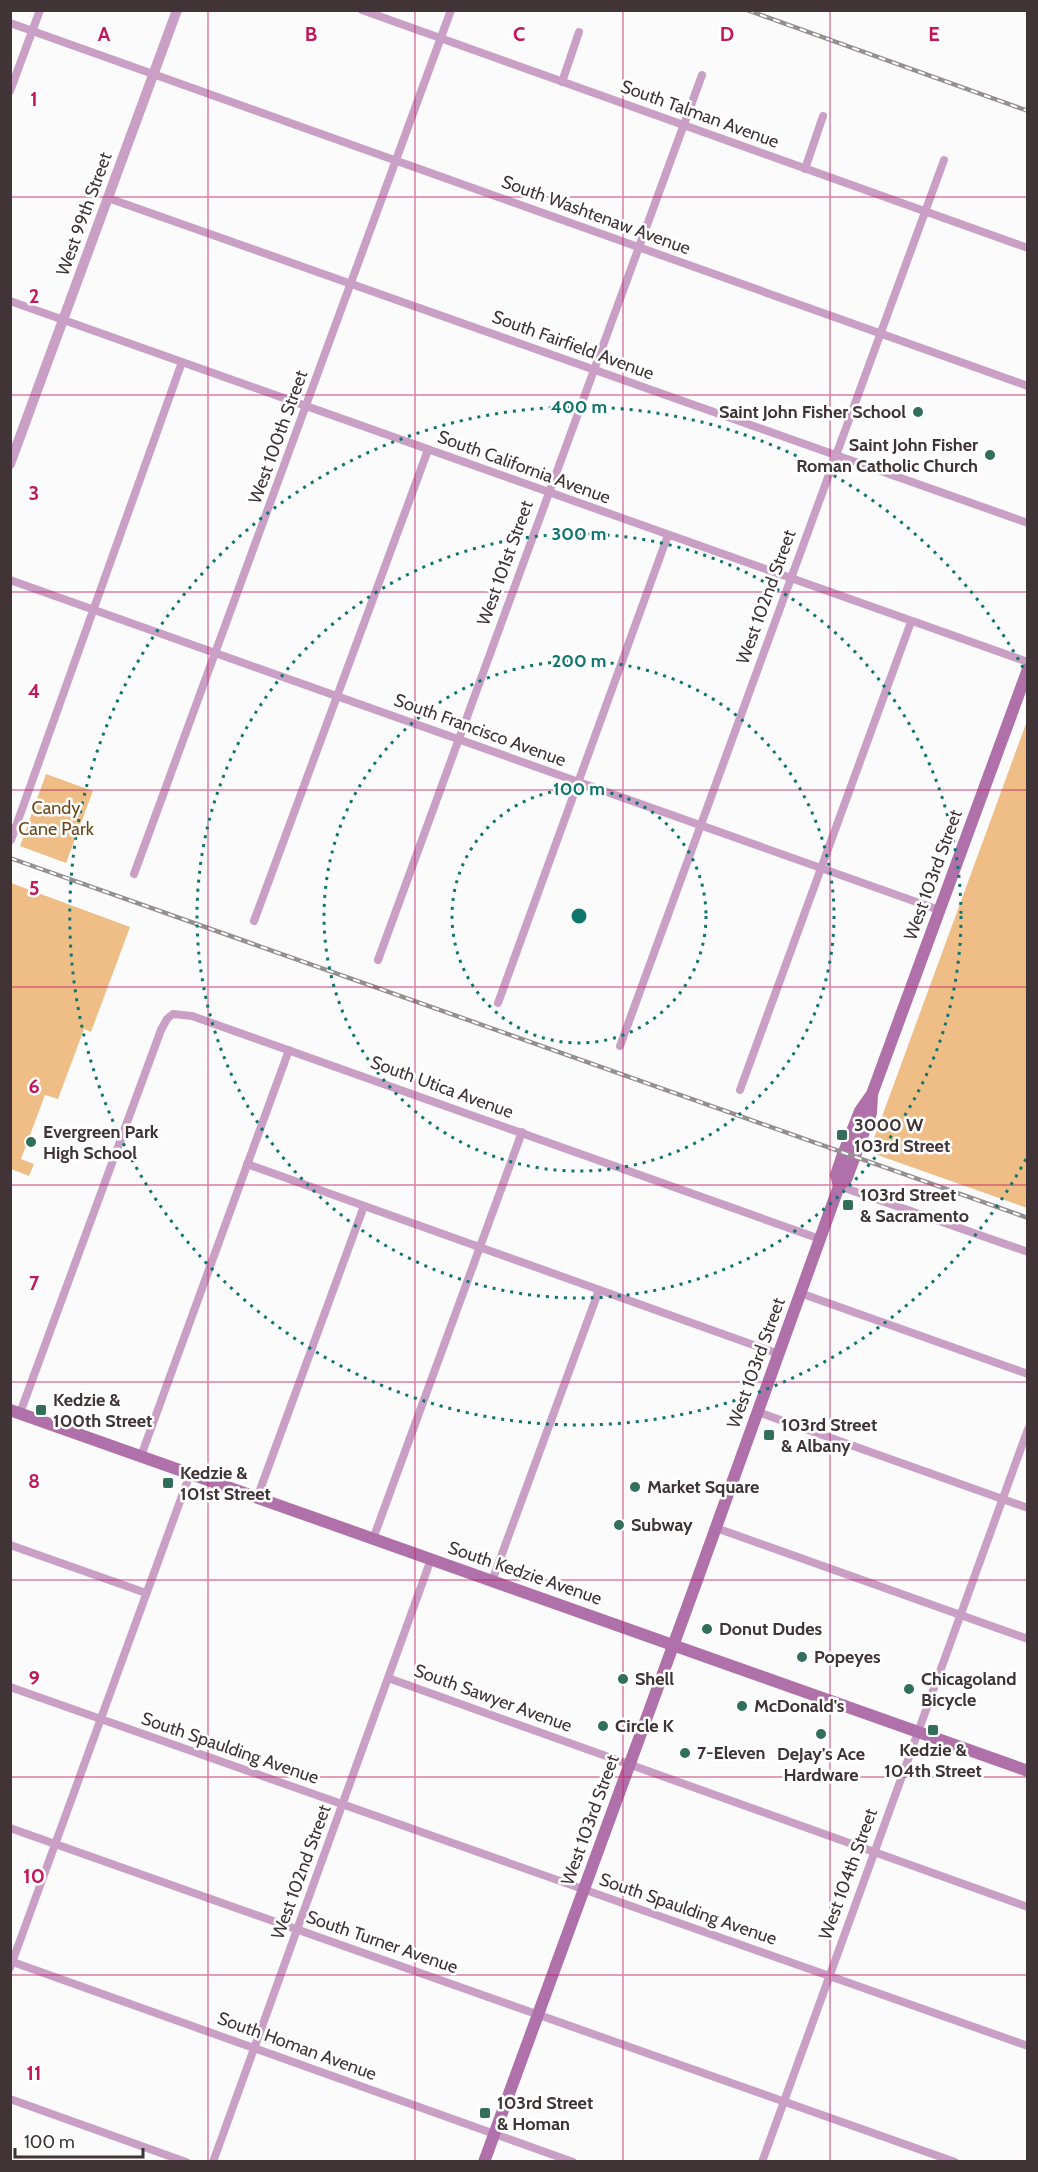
<svg xmlns="http://www.w3.org/2000/svg" width="1038" height="2172" viewBox="0 0 1038 2172" font-family="Cabin,sans-serif">
  <rect width="100%" height="100%" fill="#fbfbfb"/>
  <g fill="#efbe87">
    <path d="M1027,721V1208L869,1152Z"/>
    <path d="M46,774L93,791L66,863L20,846Z"/>
    <path d="M11,883L130,927L91,1032L84,1029L58,1099L45,1095L21,1159L34,1164L29,1176L11,1169Z"/>
  </g>
  <g fill="none" stroke-linecap="round" stroke-linejoin="round">
    <g stroke="#ca9fc6" stroke-width="8">
      <path d="M362,10L1028,248"/>
      <path d="M10,23L1028,386"/>
      <path d="M562,82L579,32"/>
      <path d="M10,91L40,10"/>
      <path d="M805,169L823,116"/>
      <path d="M108,198L1028,523"/>
      <path d="M10,301L1028,662"/>
      <path d="M10,580L939,910"/>
      <path d="M11,840L182,362"/>
      <path d="M134,874L451,10"/>
      <path d="M254,921L428,450"/>
      <path d="M378,960L702,75"/>
      <path d="M498,1003L668,535"/>
      <path d="M620,1046L944,160"/>
      <path d="M740,1090L911,622"/>
      <path d="M247,1164L779,1354"/>
      <path d="M839,1186L1028,1252"/>
      <path d="M800,1293L1028,1374"/>
      <path d="M758,1412L1028,1508"/>
      <path d="M20,1413L161,1030L167,1019L173,1014L192,1016L820,1239"/>
      <path d="M141,1456L289,1050"/>
      <path d="M257,1498L364,1206"/>
      <path d="M716,1528L1028,1639"/>
      <path d="M373,1539L522,1132"/>
      <path d="M10,1545L146,1593"/>
      <path d="M492,1581L599,1290"/>
      <path d="M388,1678L1028,1907"/>
      <path d="M10,1687L1028,2046"/>
      <path d="M10,1828L955,2162"/>
      <path d="M10,1961L573,2162"/>
      <path d="M10,1968L190,1474"/>
      <path d="M10,2099L186,2162"/>
      <path d="M213,2162L431,1559"/>
      <path d="M762,2162L1028,1429"/>
    </g>
    <path stroke="#ca9fc6" stroke-width="10" d="M10,464L177,10"/>
    <g stroke="#b071ab" stroke-width="12">
      <path d="M839,1186L846,1180L871,1113L872,1095"/>
      <path d="M10,1410L1028,1771"/>
      <path d="M484,2162L692,1594L839,1186L836,1175L842,1157L860,1111L872,1094L1028,669"/>
    </g>
    <defs>
      <g id="rail">
        <path d="M747,10L1028,111"/>
        <path d="M10,858L1028,1218"/>
      </g>
    </defs>
    <use href="#rail" stroke="#958f90" stroke-width="4.5"/>
    <use href="#rail" stroke="#fff" stroke-width="2" stroke-dasharray="7" stroke-linecap="butt"/>
  </g>
  <path fill="none" stroke="#c2185b" stroke-width="1.5" stroke-opacity="0.55" d="M208,10V2162M415,10V2162M623,10V2162M830,10V2162M10,197H1028M10,395H1028M10,592H1028M10,790H1028M10,987H1028M10,1185H1028M10,1382H1028M10,1580H1028M10,1777H1028M10,1975H1028"/>
  <g fill="none" stroke="#0f766e" stroke-width="3" stroke-dasharray="3 6">
    <circle cx="579" cy="916" r="127"/>
    <circle cx="579" cy="916" r="255"/>
    <circle cx="579" cy="916" r="382"/>
    <path d="M1026 1159A509 509 0 1 1 1026 673"/>
  </g>
  <g fill="#326f5a" stroke="#fff" stroke-width="2">
    <circle cx="918" cy="412" r="6"/>
    <circle cx="990" cy="455" r="6"/>
    <rect x="836" y="1129" width="12" height="12" rx="3"/>
    <circle cx="31" cy="1142" r="6"/>
    <rect x="842" y="1199" width="12" height="12" rx="3"/>
    <rect x="35" y="1404" width="12" height="12" rx="3"/>
    <rect x="763" y="1429" width="12" height="12" rx="3"/>
    <rect x="162" y="1477" width="12" height="12" rx="3"/>
    <circle cx="635" cy="1487" r="6"/>
    <circle cx="619" cy="1525" r="6"/>
    <circle cx="707" cy="1629" r="6"/>
    <circle cx="802" cy="1657" r="6"/>
    <circle cx="623" cy="1679" r="6"/>
    <circle cx="909" cy="1689" r="6"/>
    <circle cx="742" cy="1706" r="6"/>
    <circle cx="603" cy="1726" r="6"/>
    <rect x="927" y="1724" width="12" height="12" rx="3"/>
    <circle cx="821" cy="1734" r="6"/>
    <circle cx="685" cy="1753" r="6"/>
    <rect x="479" y="2107" width="12" height="12" rx="3"/>
  </g>
  <g text-anchor="middle" dominant-baseline="central" stroke-width="5" stroke-linejoin="round" paint-order="stroke">
    <g font-size="18" fill="#403437" stroke="#fff">
      <text transform="translate(700 114) rotate(20)">South Talman Avenue</text>
      <text transform="translate(84 214) rotate(-70)">West 99th Street</text>
      <text transform="translate(596 215) rotate(20)">South Washtenaw Avenue</text>
      <text transform="translate(573 345) rotate(20)">South Fairfield Avenue</text>
      <text transform="translate(278 437) rotate(-70)">West 100th Street</text>
      <text transform="translate(524 467) rotate(20)">South California Avenue</text>
      <text transform="translate(505 563) rotate(-70)">West 101st Street</text>
      <text transform="translate(766 597) rotate(-70)">West 102nd Street</text>
      <text transform="translate(480 730) rotate(20)">South Francisco Avenue</text>
      <text transform="translate(933 875) rotate(-70)">West 103rd Street</text>
      <text transform="translate(442 1087) rotate(20)">South Utica Avenue</text>
      <text transform="translate(756 1363) rotate(-70)">West 103rd Street</text>
      <text transform="translate(525 1573) rotate(19)">South Kedzie Avenue</text>
      <text transform="translate(493 1698) rotate(20)">South Sawyer Avenue</text>
      <text transform="translate(230 1748) rotate(19)">South Spaulding Avenue</text>
      <text transform="translate(590 1820) rotate(-70)">West 103rd Street</text>
      <text transform="translate(301 1872) rotate(-70)">West 102nd Street</text>
      <text transform="translate(848 1874) rotate(-70)">West 104th Street</text>
      <text transform="translate(688 1909) rotate(19)">South Spaulding Avenue</text>
      <text transform="translate(382 1942) rotate(19)">South Turner Avenue</text>
      <text transform="translate(297 2046) rotate(20)">South Homan Avenue</text>
    </g>
    <g font-size="18" font-weight="bold" fill="#403437" stroke="#fff" text-anchor="start">
      <text x="906" y="412" text-anchor="end">Saint John Fisher School</text>
      <text x="978" y="445" text-anchor="end">Saint John Fisher<tspan x="978" dy="21">Roman Catholic Church</tspan></text>
      <text x="854" y="1125">3000 W<tspan x="854" dy="21">103rd Street</tspan></text>
      <text x="43" y="1132">Evergreen Park<tspan x="43" dy="21">High School</tspan></text>
      <text x="860" y="1195">103rd Street<tspan x="860" dy="21">&amp; Sacramento</tspan></text>
      <text x="53" y="1400">Kedzie &amp;<tspan x="53" dy="21">100th Street</tspan></text>
      <text x="781" y="1425">103rd Street<tspan x="781" dy="21">&amp; Albany</tspan></text>
      <text x="180" y="1473">Kedzie &amp;<tspan x="180" dy="21">101st Street</tspan></text>
      <text x="647" y="1487">Market Square</text>
      <text x="631" y="1525">Subway</text>
      <text x="719" y="1629">Donut Dudes</text>
      <text x="814" y="1657">Popeyes</text>
      <text x="635" y="1679">Shell</text>
      <text x="921" y="1679">Chicagoland<tspan x="921" dy="21">Bicycle</tspan></text>
      <text x="754" y="1706">McDonald's</text>
      <text x="615" y="1726">Circle K</text>
      <text x="933" y="1750" text-anchor="middle">Kedzie &amp;<tspan x="933" dy="21">104th Street</tspan></text>
      <text x="697" y="1753">7-Eleven</text>
      <text x="821" y="1754" text-anchor="middle">DeJay's Ace<tspan x="821" dy="21">Hardware</tspan></text>
      <text x="497" y="2103">103rd Street<tspan x="497" dy="21">&amp; Homan</tspan></text>
    </g>
    <g font-size="18" fill="#6d4818" stroke="#fff">
      <text x="56" y="808">Candy<tspan x="56" dy="21">Cane Park</tspan></text>
    </g>
  </g>
  <g font-size="20" text-anchor="middle" font-weight="bold" fill="#c2185b" stroke="#fff" stroke-width="5" stroke-linejoin="round" paint-order="stroke">
    <text x="104" y="41">A</text>
    <text x="311" y="41">B</text>
    <text x="519" y="41">C</text>
    <text x="727" y="41">D</text>
    <text x="934" y="41">E</text>
    <text x="34" y="106">1</text>
    <text x="34" y="303">2</text>
    <text x="34" y="500">3</text>
    <text x="34" y="698">4</text>
    <text x="34" y="895">5</text>
    <text x="34" y="1093">6</text>
    <text x="34" y="1290">7</text>
    <text x="34" y="1488">8</text>
    <text x="34" y="1685">9</text>
    <text x="34" y="1883">10</text>
    <text x="34" y="2080">11</text>
  </g>
  <circle cx="579" cy="916" r="9" fill="#0f766e" stroke="#fff" stroke-width="3"/>
  <g font-size="18" text-anchor="middle" font-weight="bold" fill="#0f766e" stroke="#fff" stroke-width="5" stroke-linejoin="round" paint-order="stroke">
    <text x="579" y="413">400 m</text>
    <text x="579" y="540">300 m</text>
    <text x="579" y="667">200 m</text>
    <text x="579" y="795">100 m</text>
  </g>
  <rect width="1038" height="2172" fill="none" stroke="#403437" stroke-width="24"/>
  <path d="M15 2148v9h128v-9" fill="none" stroke="#403437" stroke-width="3"/>
  <text x="24" y="2148" font-size="18" fill="#403437" stroke="#ffffff" stroke-width="4.5" paint-order="stroke">100 m</text>
</svg>
